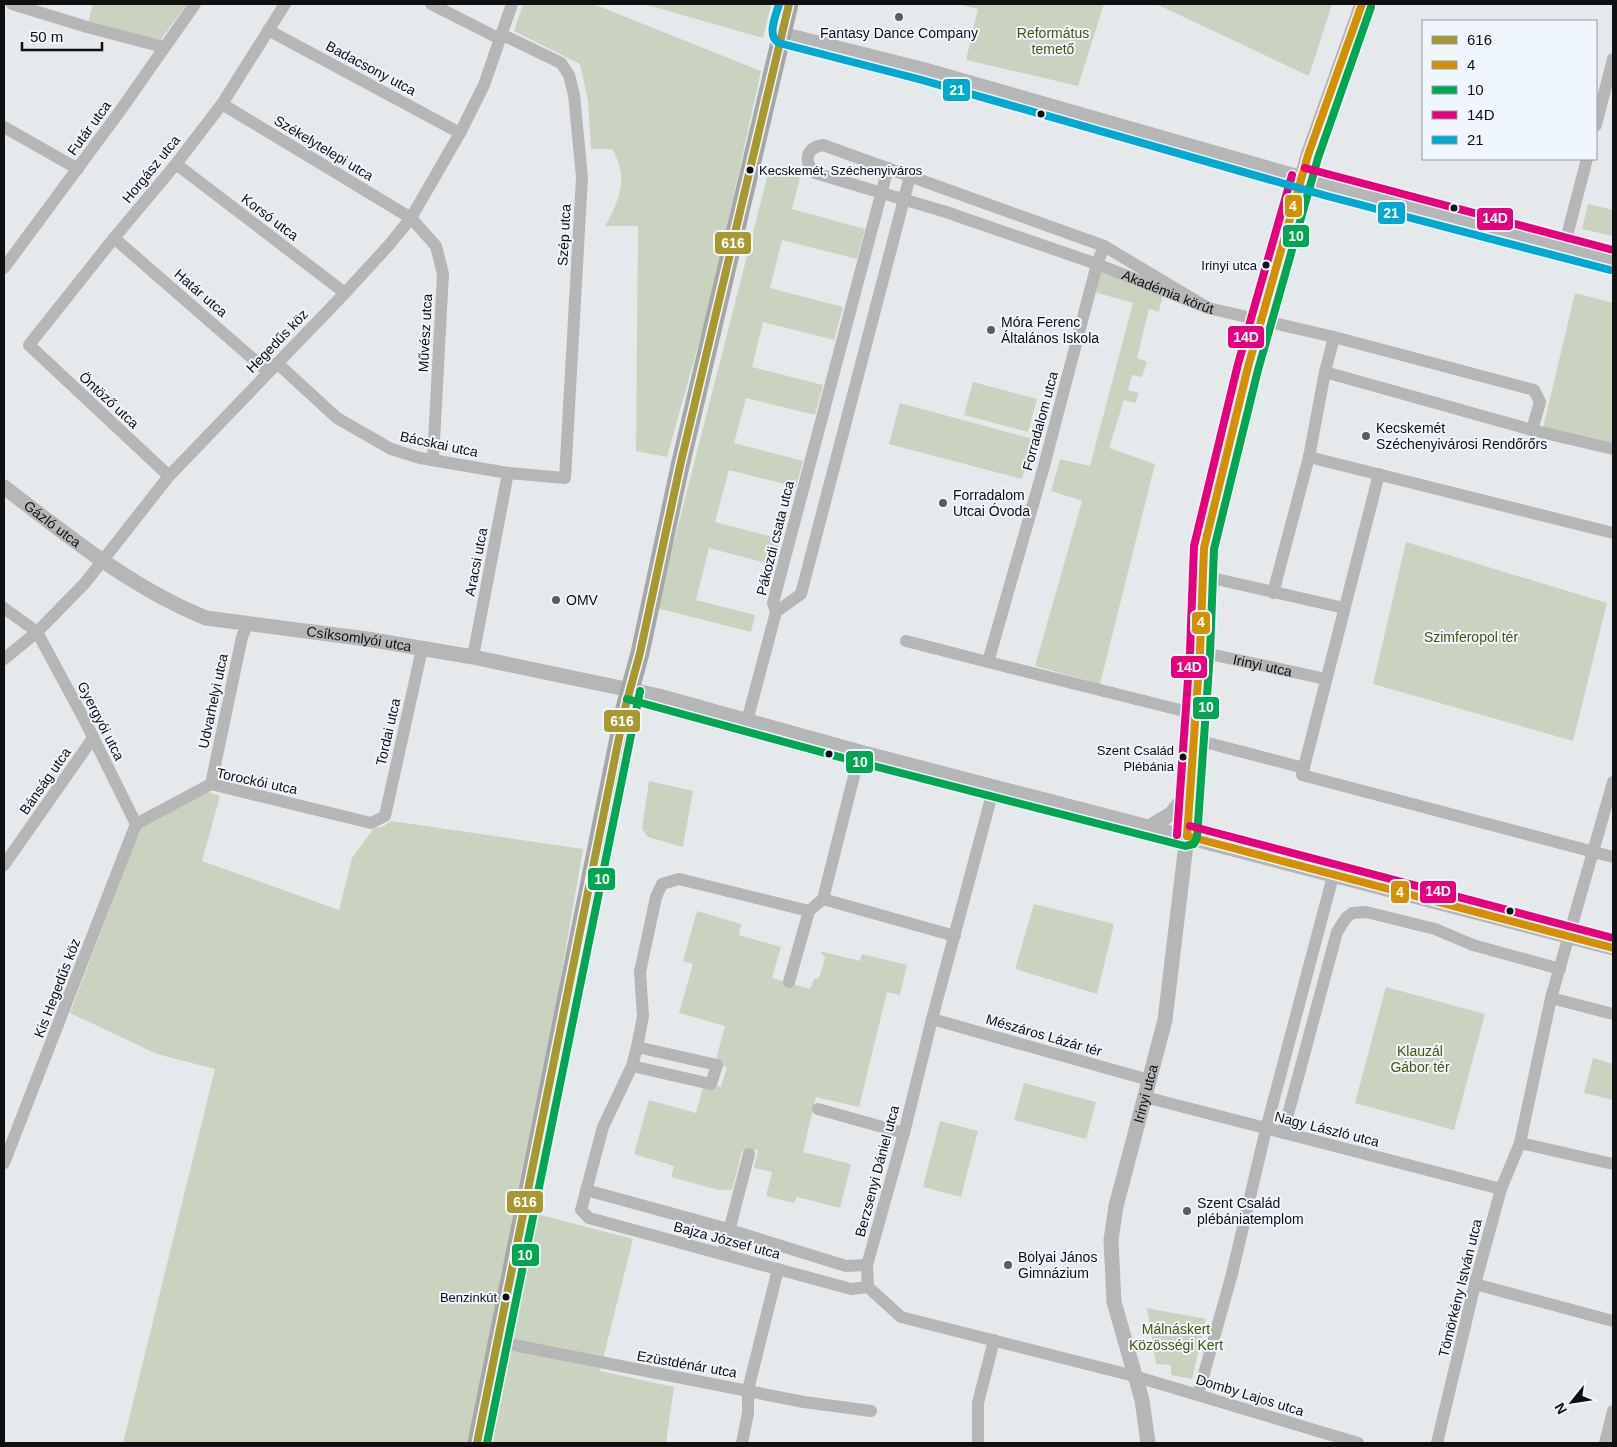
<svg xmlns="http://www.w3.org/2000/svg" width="1617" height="1447" viewBox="0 0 1617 1447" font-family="Helvetica,sans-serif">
  <rect width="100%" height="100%" fill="#e6e9ec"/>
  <g fill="#c9d3bf">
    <path d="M93,4H187L157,45L87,27Z"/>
    <path d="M523,4H593L761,71L710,303L667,457L636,451L638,226H605C620,200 629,176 612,149H591L588,100L580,64L514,31Z"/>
    <path d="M644,4H771L763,38Z"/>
    <path d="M957,4H1104L1078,86L966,60L978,9Z"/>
    <path d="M1156,4H1332L1309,76Z"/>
    <path d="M769,170L800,178L792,209L865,229L857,259L782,240L770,288L843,307L834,340L763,322L752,367L823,385L815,415L746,398L734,443L803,461L796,487L729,470L715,522L780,539L773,565L709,548L696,600L755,615L751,632L657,608Z"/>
    <path d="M1588,204L1613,210V236L1582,229Z"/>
    <path d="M1100,271L1163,294L1159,312L1149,309L1137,358L1147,362L1142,377L1132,375L1128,390L1139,393L1135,403L1124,400L1109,448L1155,464L1100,684L1035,666L1082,501L1051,491L1060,459L1090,466L1133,303L1094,292Z"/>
    <path d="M1575,293L1613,303V444L1543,428Z"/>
    <path d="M973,382L1037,399L1028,432L964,415Z"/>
    <path d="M900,403L1033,439L1022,479L889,444Z"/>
    <path d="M1406,542L1607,603L1573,741L1373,684Z"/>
    <path d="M649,781L693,791L683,847L648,837L642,829Z"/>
    <path d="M208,792L220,796L202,861L339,910L352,858L374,828L382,827L391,821L583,849L559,988L514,1208L633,1239L600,1371L674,1387L666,1443H123L215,1069L157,1054L70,1013L141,826Z"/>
    <path d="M1034,904L1114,924L1097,994L1015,969Z"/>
    <path d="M697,911L741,924L739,935L781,947L772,978L810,989L814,979L819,978L825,958L820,951L860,961L862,954L907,965L900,995L887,992L859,1107L816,1097L803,1152L851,1164L840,1208L797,1197L794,1203L766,1196L772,1172L754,1168L758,1150L742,1151L732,1190H718L671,1177L674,1166L634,1154L649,1100L696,1113L704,1083L721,1087L727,1067L715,1063L725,1026L679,1013L693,964L683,961Z"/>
    <path d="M1386,987L1485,1014L1454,1130L1355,1103Z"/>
    <path d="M1593,1058L1613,1064V1100L1584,1093Z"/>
    <path d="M1024,1083L1096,1102L1086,1139L1014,1120Z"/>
    <path d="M940,1121L978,1131L961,1197L923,1187Z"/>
    <path d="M1147,1308L1206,1319L1192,1379L1171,1375V1365L1156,1364Z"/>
  </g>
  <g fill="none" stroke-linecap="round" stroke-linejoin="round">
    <g stroke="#b7b6b6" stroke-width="12">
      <path d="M12,4L87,27L163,47"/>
      <path d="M431,4L500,39"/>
      <path d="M268,30L460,133"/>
      <path d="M222,104L411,218L436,246L443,274L433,460"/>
      <path d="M1596,125L1613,59"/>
      <path d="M4,127L78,169"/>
      <path d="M176,164L345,293"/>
      <path d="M114,238L268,372"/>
      <path d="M1104,246L1097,264L1044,466L988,662L1196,714"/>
      <path d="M1564,247L1587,159"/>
      <path d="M4,268L120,111L195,4"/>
      <path id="s1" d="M1208,308L1104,246L823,145C806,148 803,161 815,173L946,212L1097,264L1208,308L1334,337L1325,372L1532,430L1613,449"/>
      <path d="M1334,337L1534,390L1540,402L1532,430"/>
      <path d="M277,363L337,418L391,449L420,458L508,473L565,478L582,177L574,95L569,75L561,63L501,34"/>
      <path d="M1309,457L1613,533"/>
      <path d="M1379,474L1302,775L1613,857"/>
      <path d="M169,476L29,345L114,238L176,164L222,104L285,4"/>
      <path d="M1203,576L1344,608"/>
      <path d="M1273,593L1309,457L1325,372"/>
      <path d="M4,608L37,632L85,721L136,824"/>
      <path d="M776,612L801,594L910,176"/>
      <path d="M776,612L773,603L888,168"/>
      <path d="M906,641L988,662"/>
      <path id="s2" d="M1200,652L1326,679"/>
      <path d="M473,657L508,473"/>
      <path d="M4,659L37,632L85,583L169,476L345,293L389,245L411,218L460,133L484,85L512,4"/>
      <path d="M747,721L776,612"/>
      <path d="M1193,739L1304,768"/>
      <path d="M211,784L242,637L247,625"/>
      <path d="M994,787L932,1019L904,1133L867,1265L868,1287L901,1317L1134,1376L1358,1443"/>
      <path d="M136,824L211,784L371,823L385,816L422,649"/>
      <path d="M4,865L93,738"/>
      <path d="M823,899L860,752"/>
      <path d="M789,982L809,911"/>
      <path d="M1551,998L1613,1014"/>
      <path d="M932,1019L1149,1080"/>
      <path d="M632,1066L711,1084L717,1065L637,1047"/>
      <path d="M1145,1097L1501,1189"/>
      <path d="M818,1109L904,1133"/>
      <path d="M1283,1133L1337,932L1346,918L1352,913L1366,912L1435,929L1473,945L1560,969"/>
      <path d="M1520,1143L1613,1164"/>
      <path d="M4,1163L136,824"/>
      <path d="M586,1190L714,1225L846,1266L867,1265"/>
      <path d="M723,1254L749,1154"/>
      <path d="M1475,1284L1613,1321"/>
      <path d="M868,1287L851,1289L589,1218L581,1210L603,1127L632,1066L637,1047L643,1016L640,972L656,897L662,884L679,879L809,911L823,899L955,936"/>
      <path d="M498,1342L804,1402L871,1411"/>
      <path d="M1198,1395L1232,1274L1266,1129L1333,876"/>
      <path d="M742,1443L748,1413V1390L778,1269"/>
      <path d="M978,1443V1403L994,1340"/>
      <path d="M1437,1443L1475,1284L1501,1189L1520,1143L1551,998L1613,782"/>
      <path d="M1605,1443L1613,1411"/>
    </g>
    <g stroke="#b7b6b6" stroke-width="15">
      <path d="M782,34L925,70L1330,186L1613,260"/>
      <path id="s3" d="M4,487C67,535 131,588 206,618L367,639L473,657L659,696L860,752L1613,948"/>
      <path d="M1151,826L1171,814L1189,791"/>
      <path id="s4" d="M1148,1443L1142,1400L1114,1302L1111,1240L1116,1206L1165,1020L1187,836L1200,652L1204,548L1219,479L1248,367L1308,155L1362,4"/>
    </g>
    <path stroke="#a7a6a6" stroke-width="19" d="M477,1443L625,708L640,653L680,466L789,4"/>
    <defs>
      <path id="bus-1" d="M477,1443L625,708L640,653L680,466L789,4"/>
      <g id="bus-2">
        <path d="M1187,836L1200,652L1204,548L1248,367L1308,155L1362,4"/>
        <path d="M1187,836L1613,948"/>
      </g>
      <g id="bus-3">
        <path d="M627,699L858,762L1185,846L1194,844L1197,837L1210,653L1214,549L1258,370L1318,158L1371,7"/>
        <path d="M487,1443L640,691"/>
      </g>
      <g id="bus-4">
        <path d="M1305,168L1613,250"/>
        <path d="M1190,826L1613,938"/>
        <path d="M1177,835L1190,651L1194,546L1238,364L1292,175"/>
      </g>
      <path id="bus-5" d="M779,4C776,16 766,36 779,43L922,80L1327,196L1610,270"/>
    </defs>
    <use href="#bus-1" stroke="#f0f6fd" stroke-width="11"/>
    <use href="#bus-2" stroke="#f0f6fd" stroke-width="11"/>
    <use href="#bus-3" stroke="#f0f6fd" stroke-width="11"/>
    <use href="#bus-4" stroke="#f0f6fd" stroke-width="11"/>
    <use href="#bus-5" stroke="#f0f6fd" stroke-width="11"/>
    <use href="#bus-1" stroke="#a89832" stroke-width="8"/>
    <use href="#bus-2" stroke="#d49003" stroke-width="8"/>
    <use href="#bus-3" stroke="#00a651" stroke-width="8"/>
    <use href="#bus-4" stroke="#e5007d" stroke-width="8"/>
    <use href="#bus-5" stroke="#00a9ce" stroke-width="8"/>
  </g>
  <g fill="#5a5c5e" stroke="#f0f6fd" stroke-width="2">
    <circle cx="899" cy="17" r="5"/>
    <circle cx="991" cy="330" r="5"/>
    <circle cx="1366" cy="436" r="5"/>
    <circle cx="943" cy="503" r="5"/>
    <circle cx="556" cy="600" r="5"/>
    <circle cx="1187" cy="1211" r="5"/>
    <circle cx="1008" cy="1265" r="5"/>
  </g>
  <g fill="#0e1012" stroke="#f0f6fd" stroke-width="2">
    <circle cx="1041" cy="114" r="4.5"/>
    <circle cx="750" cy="170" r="4.5"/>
    <circle cx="1454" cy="208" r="4.5"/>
    <circle cx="1266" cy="265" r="4.5"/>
    <circle cx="829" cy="754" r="4.5"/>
    <circle cx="1183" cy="757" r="4.5"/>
    <circle cx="1510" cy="911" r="4.5"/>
    <circle cx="506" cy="1297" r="4.5"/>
  </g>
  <g text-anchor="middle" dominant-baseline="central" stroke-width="4" stroke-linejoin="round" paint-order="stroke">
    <g font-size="13" fill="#0e1012" stroke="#f0f6fd" text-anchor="end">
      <text x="759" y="170" text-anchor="start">Kecskemét, Széchenyiváros</text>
      <text x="1257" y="265">Irinyi utca</text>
      <text x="1174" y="750">Szent Család<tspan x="1174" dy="16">Plébánia</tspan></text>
      <text x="497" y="1297">Benzinkút</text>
    </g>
    <g font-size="14" fill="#0e1012" stroke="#f0f6fd" text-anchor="start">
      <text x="899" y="33" text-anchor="middle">Fantasy Dance Company</text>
      <text x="1001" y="322">Móra Ferenc<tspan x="1001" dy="16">Általános Iskola</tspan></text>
      <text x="1376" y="428">Kecskemét<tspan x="1376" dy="16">Széchenyivárosi Rendőrőrs</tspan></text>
      <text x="953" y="495">Forradalom<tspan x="953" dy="16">Utcai Óvoda</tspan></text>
      <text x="566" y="600">OMV</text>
      <text x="1197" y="1203">Szent Család<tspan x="1197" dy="16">plébániatemplom</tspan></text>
      <text x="1018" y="1257">Bolyai János<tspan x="1018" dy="16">Gimnázium</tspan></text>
    </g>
    <g font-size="14" fill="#43580d" stroke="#f0f6fd">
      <text x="1053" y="33">Református<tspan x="1053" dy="16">temető</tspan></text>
      <text x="1471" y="637">Szimferopol tér</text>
      <text x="1420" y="1051">Klauzál<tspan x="1420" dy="16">Gábor tér</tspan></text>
      <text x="1176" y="1329">Málnáskert<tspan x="1176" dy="16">Közösségi Kert</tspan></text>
    </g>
    <g font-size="14" fill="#0e1012" stroke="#f0f6fd">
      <text transform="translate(371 68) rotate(28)">Badacsony utca</text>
      <text transform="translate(89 128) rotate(-54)">Futár utca</text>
      <text transform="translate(324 148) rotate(31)">Székelytelepi utca</text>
      <text transform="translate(151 169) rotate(-51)">Horgász utca</text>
      <text transform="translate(270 217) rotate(37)">Korsó utca</text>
      <text transform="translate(564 235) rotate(-87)">Szép utca</text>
      <text stroke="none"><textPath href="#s1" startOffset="831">Akadémia körút</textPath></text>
      <text transform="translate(201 293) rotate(41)">Határ utca</text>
      <text transform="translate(425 333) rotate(-87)">Művész utca</text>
      <text transform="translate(277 341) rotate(-46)">Hegedűs köz</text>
      <text transform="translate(109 400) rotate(43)">Öntöző utca</text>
      <text transform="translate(1040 421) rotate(-75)">Forradalom utca</text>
      <text transform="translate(439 444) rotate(12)">Bácskai utca</text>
      <text stroke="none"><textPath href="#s3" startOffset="61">Gázló utca</textPath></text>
      <text transform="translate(775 538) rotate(-76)">Pákozdi csata utca</text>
      <text transform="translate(476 562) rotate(-79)">Aracsi utca</text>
      <text stroke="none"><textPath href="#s3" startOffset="396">Csíksomlyói utca</textPath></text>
      <text stroke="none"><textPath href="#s2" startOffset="64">Irinyi utca</textPath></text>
      <text transform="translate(213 701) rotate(-78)">Udvarhelyi utca</text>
      <text transform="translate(101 721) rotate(63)">Gyergyói utca</text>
      <text transform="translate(388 732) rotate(-77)">Tordai utca</text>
      <text transform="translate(45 781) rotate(-55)">Bánság utca</text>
      <text transform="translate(257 781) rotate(12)">Torockói utca</text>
      <text transform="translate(57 988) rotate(-69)">Kis Hegedűs köz</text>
      <text transform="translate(1044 1035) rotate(16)">Mészáros Lázár tér</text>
      <text stroke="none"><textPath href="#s4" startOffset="358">Irinyi utca</textPath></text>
      <text transform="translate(1327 1129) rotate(14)">Nagy László utca</text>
      <text transform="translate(877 1171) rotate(-75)">Berzsenyi Dániel utca</text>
      <text transform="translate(727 1240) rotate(15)">Bajza József utca</text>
      <text transform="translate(1460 1288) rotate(-76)">Tömörkény István utca</text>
      <text transform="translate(687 1364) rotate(10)">Ezüstdénár utca</text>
      <text transform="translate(1250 1395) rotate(17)">Domby Lajos utca</text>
    </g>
  </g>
  <g stroke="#f0f6fd" stroke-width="2">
    <rect x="942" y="78" width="29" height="24" rx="5" fill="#00a9ce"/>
    <rect x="1284" y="194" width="19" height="24" rx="5" fill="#d49003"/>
    <rect x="1377" y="201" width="29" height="24" rx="5" fill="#00a9ce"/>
    <rect x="1476" y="207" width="38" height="24" rx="5" fill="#e5007d"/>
    <rect x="1282" y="224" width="28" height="24" rx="5" fill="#00a651"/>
    <rect x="714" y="231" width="38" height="24" rx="5" fill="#a89832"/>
    <rect x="1227" y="325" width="38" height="24" rx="5" fill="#e5007d"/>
    <rect x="1191" y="611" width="20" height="24" rx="5" fill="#d49003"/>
    <rect x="1170" y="655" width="38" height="24" rx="5" fill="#e5007d"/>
    <rect x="1192" y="696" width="28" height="24" rx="5" fill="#00a651"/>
    <rect x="603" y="709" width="38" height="24" rx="5" fill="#a89832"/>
    <rect x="845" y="750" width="29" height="24" rx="5" fill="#00a651"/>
    <rect x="587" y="867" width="29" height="24" rx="5" fill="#00a651"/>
    <rect x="1419" y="880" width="38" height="24" rx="5" fill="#e5007d"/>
    <rect x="1390" y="880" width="20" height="24" rx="5" fill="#d49003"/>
    <rect x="506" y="1190" width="38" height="24" rx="5" fill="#a89832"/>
    <rect x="511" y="1243" width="29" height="24" rx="5" fill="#00a651"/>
  </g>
  <g font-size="14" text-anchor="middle" font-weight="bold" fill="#fff">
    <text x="957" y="95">21</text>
    <text x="1293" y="211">4</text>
    <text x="1391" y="218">21</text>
    <text x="1495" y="223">14D</text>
    <text x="1296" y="241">10</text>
    <text x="733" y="248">616</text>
    <text x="1246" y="342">14D</text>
    <text x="1201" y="627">4</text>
    <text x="1189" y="672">14D</text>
    <text x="1206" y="712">10</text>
    <text x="622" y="726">616</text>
    <text x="860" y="767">10</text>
    <text x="602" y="884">10</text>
    <text x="1438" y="896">14D</text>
    <text x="1400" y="897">4</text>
    <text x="525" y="1207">616</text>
    <text x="525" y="1260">10</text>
  </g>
  <rect width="1617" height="1447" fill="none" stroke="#0e1012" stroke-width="10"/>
  <rect x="1422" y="20" width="175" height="140" fill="#f0f6fd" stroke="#969a9f"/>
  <rect x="1432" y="36" width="25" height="8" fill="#a89832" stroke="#969a9f"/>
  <text x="1467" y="45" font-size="15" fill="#0e1012">616</text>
  <rect x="1432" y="61" width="25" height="8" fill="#d49003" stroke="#969a9f"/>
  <text x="1467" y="70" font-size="15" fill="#0e1012">4</text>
  <rect x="1432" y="86" width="25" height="8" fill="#00a651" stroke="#969a9f"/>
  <text x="1467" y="95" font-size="15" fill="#0e1012">10</text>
  <rect x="1432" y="111" width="25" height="8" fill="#e5007d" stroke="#969a9f"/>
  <text x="1467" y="120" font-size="15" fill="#0e1012">14D</text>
  <rect x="1432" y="136" width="25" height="8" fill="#00a9ce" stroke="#969a9f"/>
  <text x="1467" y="145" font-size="15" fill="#0e1012">21</text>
  <g transform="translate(1572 1402) rotate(240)" stroke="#f0f6fd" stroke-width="4" paint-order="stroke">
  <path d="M0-4L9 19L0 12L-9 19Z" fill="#0e1012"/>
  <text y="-8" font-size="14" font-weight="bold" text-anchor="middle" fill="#0e1012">N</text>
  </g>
  <path d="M22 42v8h80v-8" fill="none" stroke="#0e1012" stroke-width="2.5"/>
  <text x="30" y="42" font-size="15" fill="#0e1012" stroke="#f0f6fd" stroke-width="4" paint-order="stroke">50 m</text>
</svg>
